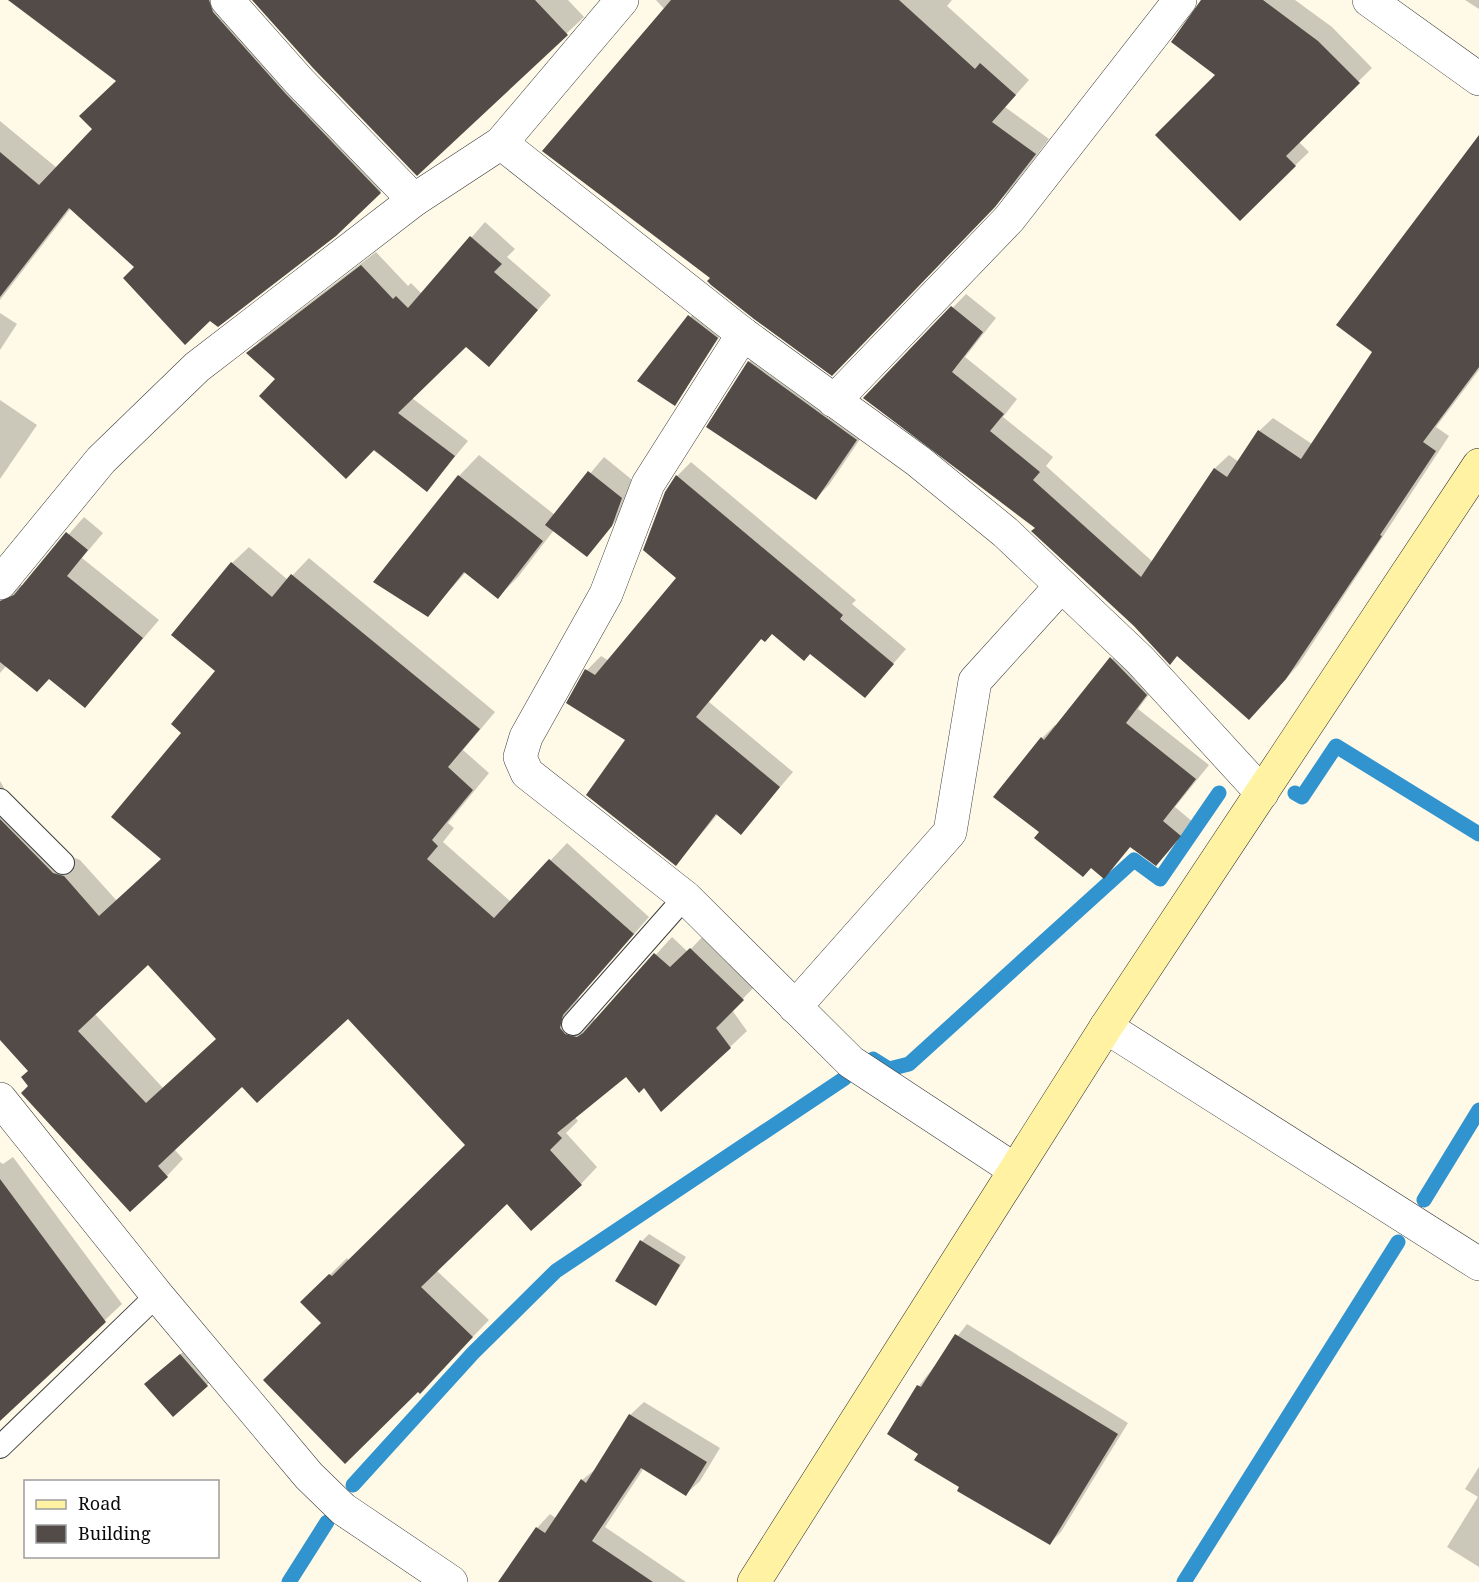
<svg xmlns="http://www.w3.org/2000/svg" width="1479" height="1582" viewBox="0 0 1479 1582" font-family="'Noto Serif',serif">
  <rect width="100%" height="100%" fill="#fffae8"/>
  <g fill="#0003" fill-rule="evenodd">
    <path d="M11,0H234L398,175L336,235L135,267L71,208L0,300V121L57,168L94,129L118,80Z"/>
    <path d="M254,0H568L584,17L417,174Z"/>
    <path d="M656,0H952L947,6L1029,80L1005,107L1049,139L1009,191L846,360L665,10Z"/>
    <path d="M1203,0H1295L1332,27L1372,68L1298,141L1309,152L1240,219Z"/>
    <path d="M1465,0H1479V9Z"/>
    <path d="M1479,137V370L1436,427L1449,436L1299,664L1263,705L1178,655L1170,663L1037,527L865,398L966,294L996,318L965,357L1017,399L1003,417L1053,457L1046,466L1153,562L1215,468L1229,455L1239,462L1259,431L1273,418L1312,444L1374,352Z"/>
    <path d="M485,222L515,249L507,257L551,295L489,365L466,345L412,398L468,441L427,490L277,379L248,353L262,339L376,252L408,286L411,283L422,294Z"/>
    <path d="M697,309L724,330L675,404L639,380Z"/>
    <path d="M0,313L17,324L0,350Z"/>
    <path d="M762,349L869,426L829,485L816,498L708,427L749,362Z"/>
    <path d="M0,400L37,425L0,479Z"/>
    <path d="M479,455L555,515L604,457L636,483L626,509L587,555L554,530L518,577L498,597L466,572L427,615L375,582L459,476Z"/>
    <path d="M691,462L856,600L852,604L906,649L865,696L811,653L772,632L762,638L709,702L793,772L741,833L718,814L676,864L627,740L587,670L601,656L609,661L679,577L677,476Z"/>
    <path d="M84,517L103,533L82,558L159,620L85,706L50,677L7,665L0,673V599L14,585H24Z"/>
    <path d="M249,547L288,580L309,558L495,712L463,750L489,773L448,823L454,828L443,842L511,902L567,843L649,917L579,997L576,1010L581,1018L597,1019L672,937L688,952L707,932L759,982L732,1010L747,1031L730,1047L645,1086L626,1075L575,1117L578,1121L566,1133L597,1167L581,1184L507,1202L436,1270L489,1320L436,1375L323,1323L302,1302L347,1258L349,1261L467,1145L348,1017L242,1085L174,1149L183,1159L167,1176L30,1086V1071L0,1038V781L7,793L70,856L80,860L117,901L163,858L183,732L217,671L232,563ZM148,963L218,1038L163,1088L94,1013Z"/>
    <path d="M1124,645L1159,681L1138,709L1209,765L1175,807L1193,822L1169,851L1156,864L1131,846L1104,877L1041,832L1042,738L1055,725L1057,726Z"/>
    <path d="M13,1157L122,1304L10,1410L0,1407V1162L3,1164Z"/>
    <path d="M649,1234L686,1257L656,1304L642,1241Z"/>
    <path d="M967,1324L1128,1423L1061,1532L1050,1543L959,1490L961,1487L920,1453L889,1434L919,1386Z"/>
    <path d="M188,1348L214,1378L207,1385L153,1377Z"/>
    <path d="M644,1402L720,1448L700,1481L686,1494L644,1468L605,1527L686,1582H500L537,1528L550,1514L557,1519L582,1480L597,1468L630,1415Z"/>
    <path d="M1479,1467V1567L1447,1547L1478,1497L1465,1489Z"/>
  </g>
  <g fill="none" stroke-linecap="round" stroke-linejoin="round">
    <g stroke="#3294cf" stroke-width="15">
      <path d="M1295,793L1302,797L1336,746L1479,834"/>
      <path d="M873,1059L889,1069L909,1064L1134,860L1160,879L1219,793"/>
      <path d="M1424,1200L1479,1110"/>
      <path d="M353,1485L473,1353L556,1271L845,1078"/>
      <path d="M289,1582L327,1522"/>
      <path d="M1184,1582L1398,1242"/>
    </g>
  </g>
  <g fill="#534b47" fill-rule="evenodd">
    <path d="M8,0H209L213,12L285,93L381,193L336,236L218,327L210,321L185,345L123,278L134,267L69,208L0,297V152L39,185L92,129L79,116L116,81Z"/>
    <path d="M252,0H535L568,35L417,176L313,68Z"/>
    <path d="M671,0H899L975,69L980,63L1016,95L992,122L1036,154L995,207L832,376L754,319L711,285L707,281L710,278L542,151Z"/>
    <path d="M1201,0H1263L1318,41L1360,83L1286,156L1296,166L1240,221L1155,135L1215,75L1171,42Z"/>
    <path d="M1479,135V367L1423,442L1436,451L1380,535L1382,536L1286,679L1249,720L1177,656L1170,665L1134,626L1031,531L1035,528L863,398L951,306L983,332L952,372L1004,414L990,431L1040,472L1033,480L1141,577L1214,468L1227,477L1258,430L1301,459L1372,352L1336,325Z"/>
    <path d="M470,236L502,264L494,272L538,310L489,367L466,347L398,413L455,456L427,492L374,450L346,479L259,396L275,379L246,353L361,265L393,299L396,296L408,308Z"/>
    <path d="M688,315L718,338L675,406L637,381Z"/>
    <path d="M748,361L857,440L816,500L706,427Z"/>
    <path d="M588,471L622,498L612,526L587,557L545,525Z"/>
    <path d="M458,475L543,541L498,599L464,572L428,617L373,582Z"/>
    <path d="M676,475L843,615L840,619L894,664L865,698L810,654L804,661L772,634L765,642L761,639L696,717L780,787L741,835L716,814L676,866L586,795L625,740L566,703L585,669L595,675L676,578L643,550L665,492Z"/>
    <path d="M66,532L88,550L67,576L143,638L85,708L49,679L37,692L0,662V601L14,595Z"/>
    <path d="M231,562L272,597L291,574L480,729L448,767L473,790L432,840L438,846L427,859L494,918L549,859L634,934L563,1015L560,1028L565,1034L577,1037L583,1033L654,953L670,967L690,948L744,1000L716,1028L731,1048L661,1112L644,1088L639,1093L626,1077L557,1133L562,1138L550,1150L582,1185L531,1231L507,1204L421,1287L473,1337L420,1394L418,1392L345,1464L263,1380L321,1323L300,1302L329,1274L332,1276L465,1145L348,1019L257,1103L242,1087L158,1166L168,1177L130,1212L21,1093L28,1086L21,1077L28,1071L0,1040V819L53,873L64,876L99,916L161,859L111,817L181,733L171,724L215,671L171,635ZM148,965L216,1039L146,1103L78,1031Z"/>
    <path d="M1110,657L1147,695L1126,723L1196,779L1163,821L1181,836L1156,866L1130,847L1104,879L1091,868L1083,877L1034,838L1039,832L993,797L1041,737L1044,740Z"/>
    <path d="M0,1179L106,1322L0,1421Z"/>
    <path d="M640,1240L680,1265L656,1306L615,1281Z"/>
    <path d="M955,1334L1118,1434L1050,1545L957,1491L959,1487L914,1460L918,1454L887,1434L917,1385L921,1387Z"/>
    <path d="M180,1354L208,1386L173,1417L144,1384Z"/>
    <path d="M629,1414L707,1462L686,1496L641,1468L592,1541L653,1582H498L536,1527L545,1533L581,1479L586,1483Z"/>
  </g>
  <g fill="none" stroke-linecap="round" stroke-linejoin="round">
    <defs>
      <g id="lane">
        <path d="M0,800L63,863"/>
        <path d="M573,1024L685,897"/>
        <path d="M0,1447L157,1295"/>
      </g>
      <g id="street">
        <path d="M227,0L299,81L414,200"/>
        <path d="M1369,0L1479,79"/>
        <path d="M501,143L743,334L918,461L1005,532L1140,660L1262,793"/>
        <path d="M743,334L648,484L606,594L526,737L520,757L527,773L685,897L851,1062L1015,1170"/>
        <path d="M834,401L1009,219L1180,0"/>
        <path d="M0,583L101,460L197,367L414,200L501,143L622,0"/>
        <path d="M795,1007L950,832L975,681L1061,586"/>
        <path d="M1106,1027L1479,1264"/>
        <path d="M0,1099L157,1295L309,1476L343,1509L451,1582"/>
      </g>
      <path id="secondary" d="M754,1582L1106,1027L1479,465"/>
    </defs>
    <use href="#lane" stroke="#3d3d3d" stroke-width="24"/>
    <use href="#street" stroke="#3d3d3d" stroke-width="34"/>
    <use href="#secondary" stroke="#2c2c2c" stroke-width="34"/>
    <use href="#lane" stroke="#fff" stroke-width="22"/>
    <use href="#street" stroke="#fff" stroke-width="33"/>
    <use href="#secondary" stroke="#fff3a3" stroke-width="33"/>
  </g>
  <rect x="24" y="1480" width="195" height="78" fill="#ffffff" stroke="#9d9d9d" stroke-width="1.5"/>
  <rect x="36" y="1500" width="30" height="9" fill="#fff3a3" stroke="#9d9d9d" stroke-width="1.5"/>
  <text x="78" y="1510" font-size="18" fill="#0a0a0a">Road</text>
  <rect x="36" y="1525" width="30" height="18" fill="#534b47" stroke="#9d9d9d" stroke-width="1.5"/>
  <text x="78" y="1540" font-size="18" fill="#0a0a0a">Building</text>
</svg>
